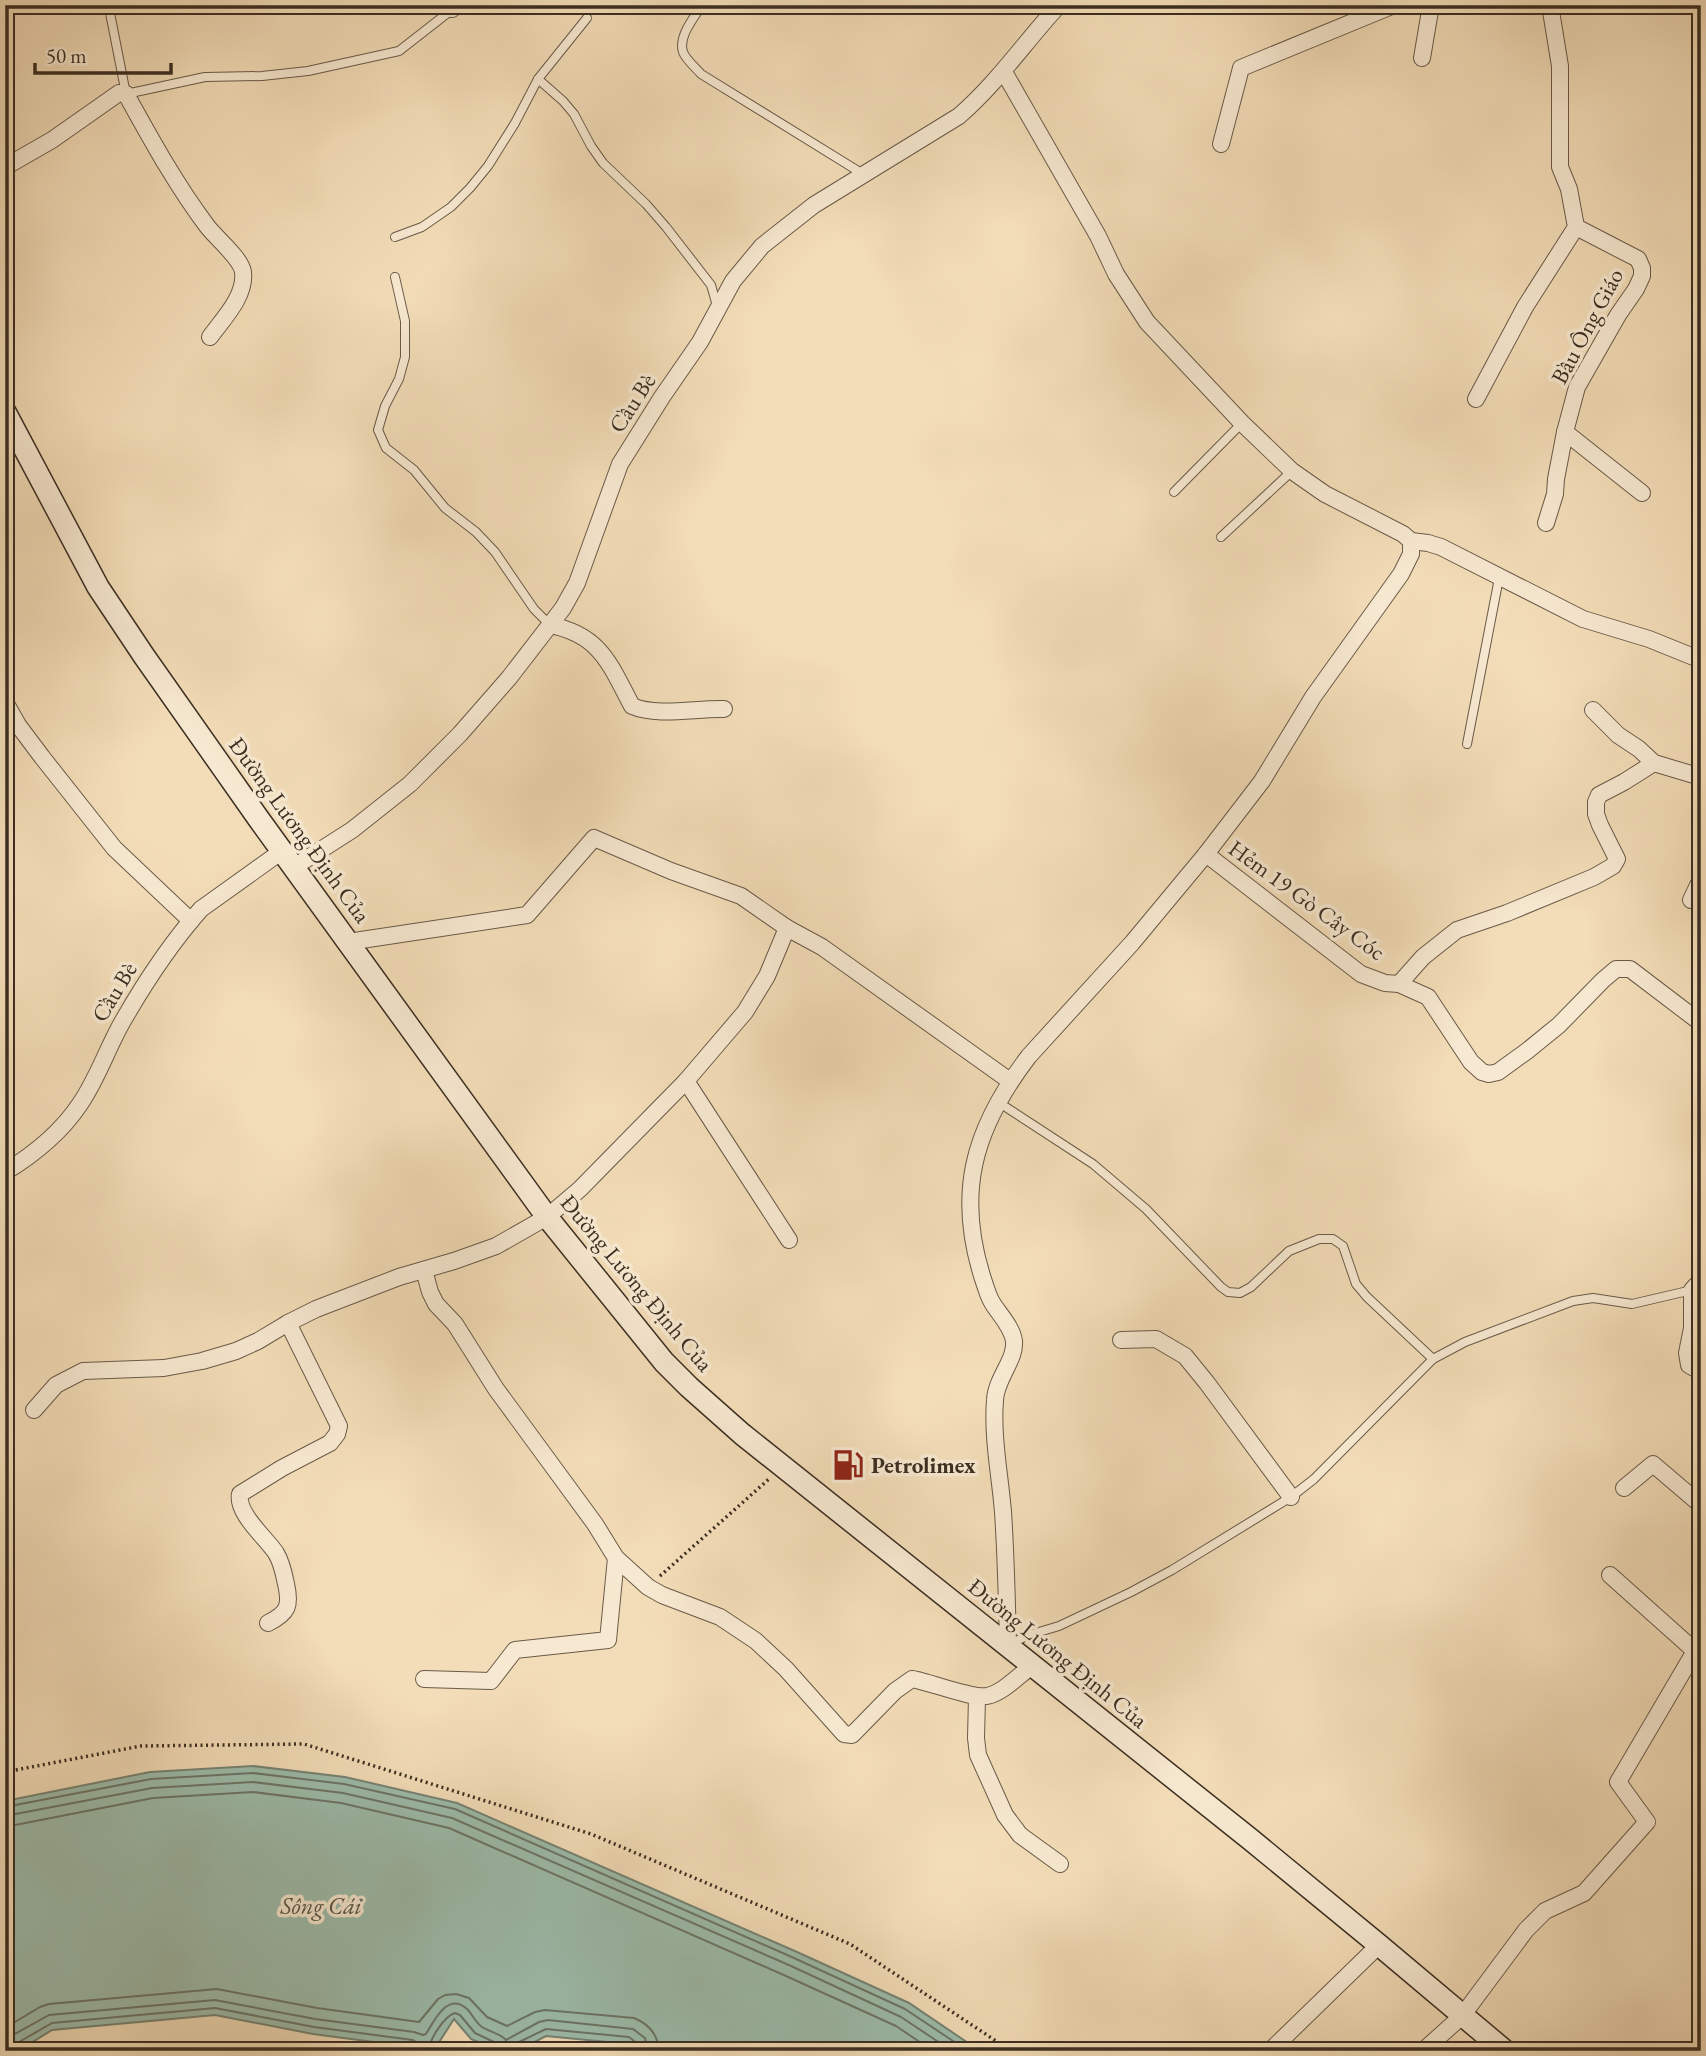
<svg xmlns="http://www.w3.org/2000/svg" width="1706" height="2056" viewBox="0 0 1706 2056" font-family="'EB Garamond',serif">
  <rect width="100%" height="100%" fill="#f3ddb8"/>
  <filter id="stains"><feTurbulence type="fractalNoise" baseFrequency=".00286" numOctaves="4"/><feColorMatrix values="0 0 0 0 .2 0 0 0 0 .09 0 0 0 0 .02 0 0 0 .5 -.17"/></filter>
  <radialGradient id="worn" r=".72"><stop offset=".6" stop-color="#630" stop-opacity="0"/><stop offset="1" stop-color="#630" stop-opacity=".3"/></radialGradient>
  <path fill="#9cbcab" stroke="#758374" stroke-width="2" d="M253,1766L345,1777L457,1803L797,1952L909,2003L980,2051H635L628,2044L546,2036L517,2051H499L471,2039L454,2019L434,2050L313,2034L215,2015L52,2030L18,2051H5V1801L150,1772Z"/>
  <g fill="none" stroke-linecap="round" stroke-linejoin="round">
    <g stroke="#6c7566" stroke-width="2">
      <path d="M5,1807L151,1779L253,1773L344,1784L455,1809L794,1958L905,2009L968,2051"/>
      <path d="M5,1816L152,1788L253,1782L343,1793L452,1818L791,1966L901,2017L952,2051"/>
      <path d="M5,1827L153,1798L253,1792L341,1803L449,1828L786,1976L896,2026L933,2051"/>
      <path d="M5,2028L40,2007L49,2004L217,1989L317,2008L419,2022L438,1999L445,1995L456,1994L469,1998L487,2017L507,2026L535,2012L545,2010L634,2018C649,2024 658,2035 659,2051"/>
      <path d="M7,2051L8,2042L13,2035L49,2015L215,2000L315,2019L414,2032L423,2035L426,2034C434,2021 448,1991 467,2009C472,2014 476,2023 482,2027C490,2032 499,2033 506,2040L539,2022L548,2020L633,2029L645,2038L648,2051"/>
      <path d="M16,2051L19,2042L52,2023L215,2008L314,2027L413,2040L419,2044L420,2051"/>
      <path d="M428,2051C430,2039 444,2016 455,2013L460,2015L475,2033L496,2043L499,2051"/>
      <path d="M515,2051L519,2042L546,2029L629,2037L638,2044L639,2051"/>
    </g>
    <defs>
      <g id="lane">
        <path d="M702,5C694,18 678,36 683,52C686,60 696,68 701,74L863,174"/>
        <path d="M109,8L126,94L205,77L262,76L308,71L399,51L454,8"/>
        <path d="M538,79L563,101L574,114L591,146L603,163L646,204L666,227L711,285L717,306"/>
        <path d="M395,237L422,227L451,207L470,188L488,166L515,123L538,79L587,18"/>
        <path d="M395,277L405,321V357L399,379L385,406L378,430L386,448L414,470L445,508L476,532L495,552L534,609L550,625"/>
        <path d="M1174,492L1242,423"/>
        <path d="M1221,537L1292,471"/>
        <path d="M1467,744L1499,578"/>
        <path d="M998,1102L1093,1164L1146,1209L1221,1287L1228,1292L1240,1293L1251,1287L1289,1251L1319,1239H1333L1343,1246L1356,1284L1367,1297L1433,1359"/>
        <path d="M1008,1645L1029,1635L1059,1626L1131,1592L1172,1570L1291,1497L1314,1479L1433,1359L1465,1342L1573,1301L1593,1298L1632,1304L1692,1290"/>
      </g>
      <g id="street">
        <path d="M449,5L452,9"/>
        <path d="M1422,58L1431,5"/>
        <path d="M1004,72L1098,236L1116,274L1147,322L1242,423L1292,471L1325,494L1403,534L1411,541V554L1401,574L1313,697L1262,781L1206,854L1132,943L1029,1056C973,1129 954,1195 985,1285C987,1291 989,1298 993,1304C1000,1315 1012,1327 1014,1341C1016,1360 996,1378 995,1400C992,1437 1000,1475 1003,1512C1006,1556 1007,1601 1008,1645"/>
        <path d="M1221,144L1241,68L1394,5"/>
        <path d="M5,167L52,140L119,93L126,94C151,139 176,185 207,226C216,238 241,258 243,272C246,296 223,319 210,337"/>
        <path d="M1476,399L1525,307L1576,227L1569,189L1560,167V66L1550,5"/>
        <path d="M1565,432L1642,493"/>
        <path d="M1546,523L1555,494L1556,479L1565,432L1577,387L1618,315L1636,289L1642,276V268L1638,259L1576,227"/>
        <path d="M1411,541L1428,543L1441,547L1583,619L1649,639L1701,660"/>
        <path d="M550,625C601,635 610,665 632,706C658,717 696,708 724,709"/>
        <path d="M5,702L18,725L42,757L114,848L191,921"/>
        <path d="M1593,710L1618,735L1639,749L1654,763L1701,777"/>
        <path d="M1206,854L1361,974L1385,983L1399,984L1428,997L1471,1062L1482,1072L1489,1074L1498,1072L1527,1051L1559,1025L1603,980L1616,969H1630L1701,1023"/>
        <path d="M294,867L352,830L410,784L460,734L509,678L563,608L577,583L620,464L662,397L700,342L733,281L762,246L814,205L959,116C998,82 1024,43 1059,5"/>
        <path d="M1691,900L1701,879"/>
        <path d="M348,942L527,915L594,838L671,871L741,896L787,928L822,947L1010,1081"/>
        <path d="M1399,984L1423,957L1457,930L1507,913L1594,877L1613,866L1617,859L1600,825L1596,814V802L1599,795L1624,782L1654,763"/>
        <path d="M686,1081L789,1240"/>
        <path d="M5,1172C33,1155 62,1131 80,1104C98,1078 108,1046 124,1019C147,979 171,943 201,909L282,851"/>
        <path d="M424,1270L430,1292L436,1304L455,1324L496,1389L595,1524L616,1558L648,1587L662,1595L720,1617L756,1641L786,1669L844,1734L852,1735L895,1691L912,1679C930,1682 972,1699 987,1696C1003,1693 1019,1675 1032,1666"/>
        <path d="M1701,1280L1692,1290V1328L1687,1353L1689,1365L1701,1372"/>
        <path d="M1121,1340L1156,1339L1185,1356L1207,1383L1291,1497"/>
        <path d="M34,1410L56,1385L83,1371L164,1368L202,1361L236,1351L258,1341L288,1323L316,1309L399,1277L454,1261L496,1246L547,1217L580,1189L686,1081L745,1012L767,976L787,928"/>
        <path d="M1624,1488L1653,1464L1701,1505"/>
        <path d="M268,1623C288,1613 291,1606 286,1584C284,1574 282,1563 276,1553C266,1538 236,1513 240,1494L282,1468L330,1443L337,1434L339,1426L288,1323"/>
        <path d="M424,1679L491,1681L515,1650L608,1640L616,1558"/>
        <path d="M977,1697L976,1738L978,1755L1005,1815L1020,1835L1060,1864"/>
        <path d="M1270,2051L1379,1945"/>
        <path d="M1423,2051L1462,2016L1526,1930L1545,1911L1584,1893L1647,1822L1618,1782L1695,1651L1610,1575"/>
      </g>
      <path id="secondary" d="M5,412L98,587L144,656L258,818L547,1217L664,1362L689,1387L742,1434L1250,1839L1379,1945L1505,2051"/>
    </defs>
    <use href="#lane" stroke="#695a48" stroke-width="10"/>
    <use href="#street" stroke="#695a48" stroke-width="18"/>
    <use href="#secondary" stroke="#3b2e22" stroke-width="24"/>
    <g stroke="#3b2e22" stroke-width="3.5" stroke-dasharray="2 3.5" stroke-linecap="butt">
      <path d="M660,1576L769,1479"/>
      <path d="M5,1772L141,1746L304,1744L591,1834L850,1944L1011,2051"/>
    </g>
    <use href="#lane" stroke="#f7e9d1" stroke-width="8"/>
    <use href="#street" stroke="#f7e9d1" stroke-width="16"/>
    <use href="#secondary" stroke="#f7e9d1" stroke-width="21"/>
  </g>
  <defs>
    <symbol id="fuel-bare" viewBox="-9 -9 18 18"><path d="M-5.5-6h7V0h2V4h1.3V-2.5L3-4.5l.8-.8L6-3V5H2.5V1h-1V6h-7ZM-4.2-4.7v3.2H.2V-4.7Z" fill="#8f2418" stroke="#f7e9d1" stroke-width="2.5" paint-order="stroke"/></symbol>
  </defs>
  <g fill-rule="evenodd">
    <use href="#fuel-bare" x="826" y="1443" width="44" height="44"/>
  </g>
  <g text-anchor="middle" dominant-baseline="central" stroke-width="7" stroke-linejoin="round" paint-order="stroke">
    <g font-size="23" fill="#3b2e22" stroke="#f7e9d1">
      <text transform="translate(1587 326) rotate(-62)">Bầu Ông Giáo</text>
      <text transform="translate(632 403) rotate(-57)">Cầu Bè</text>
      <text transform="translate(300 830) rotate(54)">Đường Lương Định Của</text>
      <text transform="translate(1307 900) rotate(36)">Hẻm 19 Gò Cây Cóc</text>
      <text transform="translate(114 992) rotate(-59)">Cầu Bè</text>
      <text transform="translate(637 1283) rotate(50)">Đường Lương Định Của</text>
      <text transform="translate(1058 1653) rotate(39)">Đường Lương Định Của</text>
    </g>
    <g font-size="23" font-weight="bold" fill="#3b2e22" stroke="#f7e9d1" text-anchor="start">
      <text x="871" y="1465">Petrolimex</text>
    </g>
    <g font-size="24" font-style="italic" fill="#535244" stroke="#f7e9d1">
      <text x="321" y="1905">Sông Cái</text>
    </g>
  </g>
  <rect width="1706" height="2056" fill="none" stroke="#f3ddb8" stroke-width="28"/>
  <rect x="7" y="7" width="1692" height="2042" fill="none" stroke="#3b2e22" stroke-width="3.5"/>
  <rect x="14" y="14" width="1678" height="2028" fill="none" stroke="#3b2e22" stroke-width="2"/>
  <path d="M35 63v10h136v-10" fill="none" stroke="#3b2e22" stroke-width="3.5"/>
  <text x="46" y="63" font-size="21" fill="#3b2e22" stroke="#f7e9d1" stroke-width="5" paint-order="stroke">50 m</text>
  <rect width="100%" height="100%" filter="url(#stains)"/>
  <rect width="100%" height="100%" fill="url(#worn)"/>
</svg>
